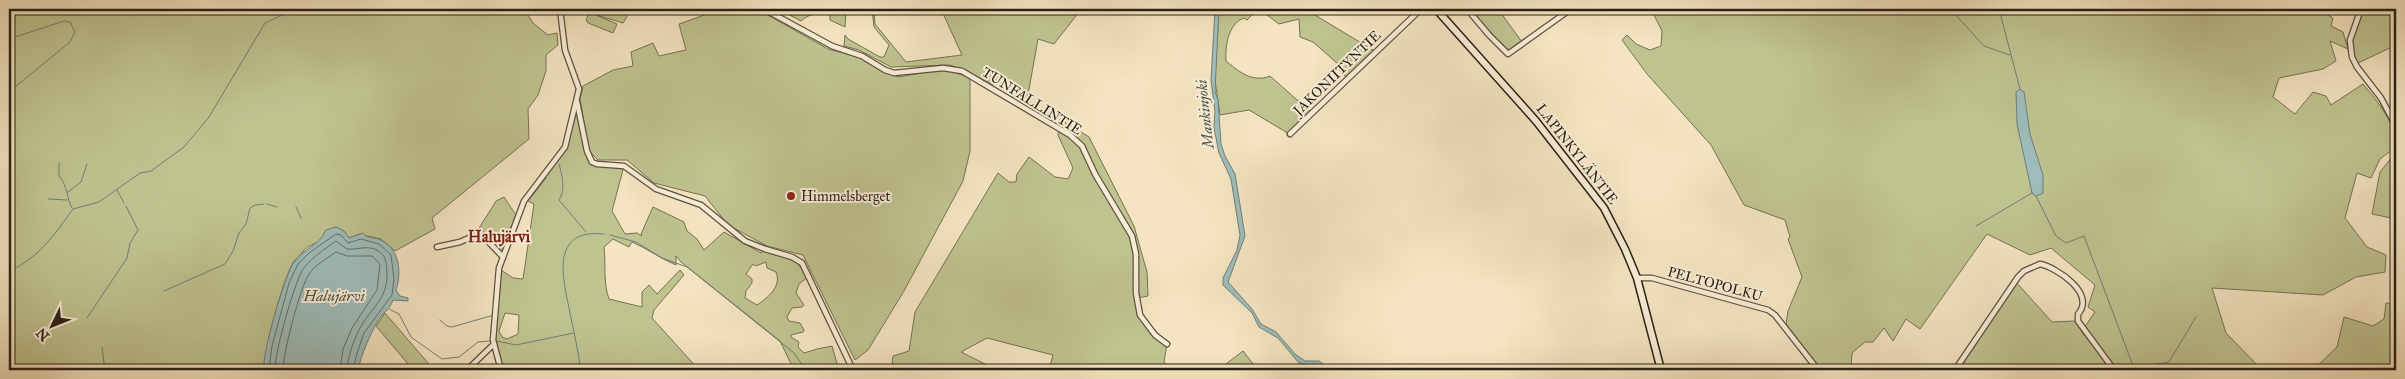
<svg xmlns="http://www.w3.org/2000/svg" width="2405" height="379" viewBox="0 0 2405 379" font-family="'IM FELL Great Primer',serif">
  <rect width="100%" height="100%" fill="#f4e4c1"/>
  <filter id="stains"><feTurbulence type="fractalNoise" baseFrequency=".004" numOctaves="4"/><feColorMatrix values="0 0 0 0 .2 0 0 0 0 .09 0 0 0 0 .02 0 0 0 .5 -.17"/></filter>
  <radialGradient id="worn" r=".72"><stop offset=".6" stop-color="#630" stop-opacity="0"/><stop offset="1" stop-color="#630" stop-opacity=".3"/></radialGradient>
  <g fill="#bfc390" stroke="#747252" fill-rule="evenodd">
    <path d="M9,9H524L533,23L548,35L557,33L558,45L546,55V71L538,95L528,109L529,139L432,218L435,229L395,251L381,239L359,234L349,238L344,231L336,227L324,233C323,243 312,243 305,249C302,253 298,257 295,260C285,270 262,357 264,370H9Z"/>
    <path d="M590,9H625L628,15L623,23L596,15L617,24L613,33L588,23L586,20L589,13L592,14Z"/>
    <path d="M721,9H757L828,49L861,58L898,77L946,69L970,78V151L963,181L904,291L868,350L855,360L803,255L767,246L728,225L705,196L654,183L627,160H598L589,151L580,99L583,86L613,70L633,66L631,52L653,43L659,56L686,50L679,24Z"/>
    <path d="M778,9H846L845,27L830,20V14L821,10C814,15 807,15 801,21Z"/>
    <path d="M872,9H874L875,24L906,62L962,55L941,9H1072L1076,16L1054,44L1038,39L1026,106H1022L1013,99L1010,93L994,83L993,85L970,73L950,65L891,67L859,50L844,46L845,35L848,39L880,57H884L889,45L874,27Z"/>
    <path d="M1219,9H1224L1229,12L1239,9H1258L1247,20L1244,18C1228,24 1225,46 1226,61C1239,72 1253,83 1270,76L1313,114L1291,135L1249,110L1220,115L1215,80Z"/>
    <path d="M1259,9H1305L1373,50L1372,52L1346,77L1338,69V64L1313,42L1300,37L1299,19L1279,24Z"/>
    <path d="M1469,9H1498L1522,42L1512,50L1506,49Z"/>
    <path d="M1651,9H2317L2333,18L2331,26L2343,32L2348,49L2330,41L2336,61L2323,69L2279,78L2273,97L2295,114L2313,92L2326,96L2331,105L2363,84C2378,102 2396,123 2396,147L2380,159L2371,178L2357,173L2345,218L2367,247L2386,255L2385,272L2356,277L2323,295L2212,288L2226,333L2262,370H2132L2128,364L2117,369L2084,328L2095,312L2088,307L2095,285L2051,248L2030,255L1987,234L1920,329L1906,319L1893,341L1884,328L1873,342H1865L1852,353L1851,370H1821L1786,324L1788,311L1802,277L1788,239L1790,237L1785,220L1744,205L1711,145L1647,74L1622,40L1627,35L1636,44L1650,50L1661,46L1662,31Z"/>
    <path d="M2361,9H2396V45L2356,64C2347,41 2354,31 2361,9Z"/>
    <path d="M577,102L592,162L624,166L612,211L625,234L637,233L642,236L641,234L653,207L684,222L687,231L697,239L704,250L724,232L761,253L762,251L796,261L808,277L799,284L796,293L804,305L802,307L792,308L787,317L789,321L800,323L804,330L803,332L791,335V337L799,342L798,347L804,353L817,349L832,346L838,367L831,370H794L780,341L681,262L676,256V265C661,259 648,249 632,242L629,247L613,239L604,247C606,264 603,283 609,299L642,307V292L649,285L657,294L680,270L684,275L654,310L652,318L699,370H503L496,343L495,324L501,270L513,278L523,279L534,204L528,201L546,178L544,175L565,147ZM766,262L767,268L776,272C782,287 768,297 757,305L745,298L746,291L752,283V279L746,274L753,264L756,266ZM505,313L519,315L518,334L507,339L502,337L499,331Z"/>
    <path d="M1060,119L1089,137L1134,226L1147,272L1148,296L1138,298C1138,318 1153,331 1167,344L1164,362L1171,370H1049L1053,355L987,338L961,352L987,365L985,370H884L892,364L893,356L909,351L915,312L998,173L1009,182H1016L1017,174L1029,157L1055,177L1068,179L1073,168L1058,135Z"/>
    <path d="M2396,152V219L2372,214L2380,172Z"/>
    <path d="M504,197L518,218L503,257L484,236L476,233L496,201Z"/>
    <path d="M2016,282L2052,322L2076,321L2082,332L2112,370H1958Z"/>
    <path d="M2386,303L2396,304V370H2313L2337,347L2344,317L2373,326L2384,319Z"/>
    <path d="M385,313L434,370H413L376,326Z"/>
    <path d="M1243,351L1258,370H1218Z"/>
  </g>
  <g fill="#9ebdbb" stroke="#707e78">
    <path d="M1215,9H1219L1215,91L1218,100L1221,144L1225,156L1235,174L1245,236L1228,282L1252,309L1261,324L1276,332L1295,354L1305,361H1319L1331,370C1317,370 1312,365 1299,363L1278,338L1259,327L1252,313L1223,285V278L1237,250L1240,235L1231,179L1219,153L1214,128L1215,111L1211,80Z"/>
    <path d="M2020,89L2024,92L2030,134L2043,175V193L2036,196L2032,193L2017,124L2016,92Z"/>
    <path d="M336,227L344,231L349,238L363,233L367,237C396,238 404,266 396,290L400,296L408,298V301L393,300C389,311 383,312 377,322C369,338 362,352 358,370H264C261,357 285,274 294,262C303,249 320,245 326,230Z"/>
  </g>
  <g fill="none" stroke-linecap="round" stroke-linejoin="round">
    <g stroke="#646e67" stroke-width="1">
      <path d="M269,370L272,346L289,283L298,264L309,253L336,234L341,235L348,243L361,239L379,244L391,255L394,279L392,295L364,333L357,353L353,370"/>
      <path d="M275,370C274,354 294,285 302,271C309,259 325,249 336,241L347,249C356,250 368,245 377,250C387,256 386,262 387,273C388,300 370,308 359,330C353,342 348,356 347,370"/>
      <path d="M283,370C282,357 301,284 309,274C315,265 326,259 336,252L347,256H372L380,264L377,290L352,328L343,349L340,370"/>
    </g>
    <g stroke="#707e78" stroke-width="1">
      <path d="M1930,9L1943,13H1954L1984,46L2010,55"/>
      <path d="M1999,9L2020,89"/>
      <path d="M9,39L64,21L70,22L75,32L70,42L9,92"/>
      <path d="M59,163V176C68,186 66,197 72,208"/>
      <path d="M559,164C562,175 566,190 559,200L586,232"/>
      <path d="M117,190L124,203"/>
      <path d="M68,192L81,182L87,164"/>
      <path d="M2036,196L2056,236L2066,243L2084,236L2132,363L2139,370"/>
      <path d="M48,199L67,200"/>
      <path d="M267,204L277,207"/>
      <path d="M296,207L301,218"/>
      <path d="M1976,226L2032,193"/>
      <path d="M610,235L636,242L662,258L687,267L794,353L805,369L812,370"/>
      <path d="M9,271C38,259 55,234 73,209L99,202L140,173L151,171L184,147L209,117L265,23L284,14L286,9"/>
      <path d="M164,291L225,264L233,251L239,233L246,224L250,208L255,205L264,204"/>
      <path d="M389,309L399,314L411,337L442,359L459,357L478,342L490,341"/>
      <path d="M87,318L127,258L130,243L138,230L126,206"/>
      <path d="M440,320L447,326L452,327L494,315"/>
      <path d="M497,341L516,345L574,333"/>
      <path d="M102,347L104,363L108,370"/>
      <path d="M575,370L580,367"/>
      <path d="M581,370C578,351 574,332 570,313C563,279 549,228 604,234"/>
      <path d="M2139,370L2151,365L2169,362L2196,317"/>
    </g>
    <defs>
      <g id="minor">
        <path d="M764,9L832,46L862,56L885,70L894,73L943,68L962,71L1070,135L1082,146L1095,174L1132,236L1136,254V293L1140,315L1155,335L1167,344"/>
        <path d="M1467,9L1489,35L1508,54L1571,9"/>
        <path d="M2361,9L2350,40L2352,57L2357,67L2381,98L2396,126"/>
        <path d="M577,102L587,151L592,162L597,164L624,166L656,189L701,205L745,241L765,249L792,257L802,263L853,370"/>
        <path d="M1290,134L1421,9"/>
        <path d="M437,247L460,242L480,233L503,257"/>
        <path d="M1637,278H1652L1768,310L1775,315L1818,370"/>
        <path d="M467,370L494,344"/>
        <path d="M501,370L493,340L499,268L524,201L565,147L579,89L565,50L560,9"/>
        <path d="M1955,370L2018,277L2024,271L2040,264C2058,268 2096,294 2078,314V321L2114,370"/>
      </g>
      <path id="secondary" d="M1436,9L1536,121L1604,208L1625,249L1637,278L1661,370"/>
    </defs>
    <use href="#minor" stroke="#5c513e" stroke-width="7"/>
    <use href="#secondary" stroke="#2a2013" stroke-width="9"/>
    <use href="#minor" stroke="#f8edd7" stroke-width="4.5"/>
    <use href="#secondary" stroke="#f8edd7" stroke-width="6"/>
  </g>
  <circle fill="#8f2418" stroke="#f8edd7" stroke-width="2" cx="791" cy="196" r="5"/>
  <g text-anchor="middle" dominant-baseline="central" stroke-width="4" stroke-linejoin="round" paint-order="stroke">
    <g font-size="14" fill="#2a2013" stroke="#f8edd7">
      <text transform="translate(1337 73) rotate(-44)">JAKONIITYNTIE</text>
      <text transform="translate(1032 101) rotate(32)">TUNFALLINTIE</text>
      <text transform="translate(1577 154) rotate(52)">LAPINKYLÄNTIE</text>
      <text transform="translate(1715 284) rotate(15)">PELTOPOLKU</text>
    </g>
    <g font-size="14" fill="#2a2013" stroke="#f8edd7" text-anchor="start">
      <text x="801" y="196">Himmelsberget</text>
    </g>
    <g font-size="15" font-style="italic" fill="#4d4f45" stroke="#f8edd7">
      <text transform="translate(1205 114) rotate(-96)">Mankinjoki</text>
      <text x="334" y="296">Halujärvi</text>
    </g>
    <g font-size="16" font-weight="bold" fill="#7a1f14" stroke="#f8edd7">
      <text x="499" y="236">Halujärvi</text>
    </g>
  </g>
  <rect width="2405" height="379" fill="none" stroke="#f4e4c1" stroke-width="30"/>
  <rect x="10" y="10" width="2385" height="359" fill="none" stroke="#2a2013" stroke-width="2.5"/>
  <rect x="15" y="15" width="2375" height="349" fill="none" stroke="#2a2013"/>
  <g transform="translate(52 326) rotate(227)" stroke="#f8edd7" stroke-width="4" paint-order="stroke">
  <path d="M0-4L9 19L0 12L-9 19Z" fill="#2a2013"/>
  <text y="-8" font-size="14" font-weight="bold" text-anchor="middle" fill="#2a2013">N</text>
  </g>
  <rect width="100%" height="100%" filter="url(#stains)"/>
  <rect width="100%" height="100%" fill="url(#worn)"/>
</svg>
